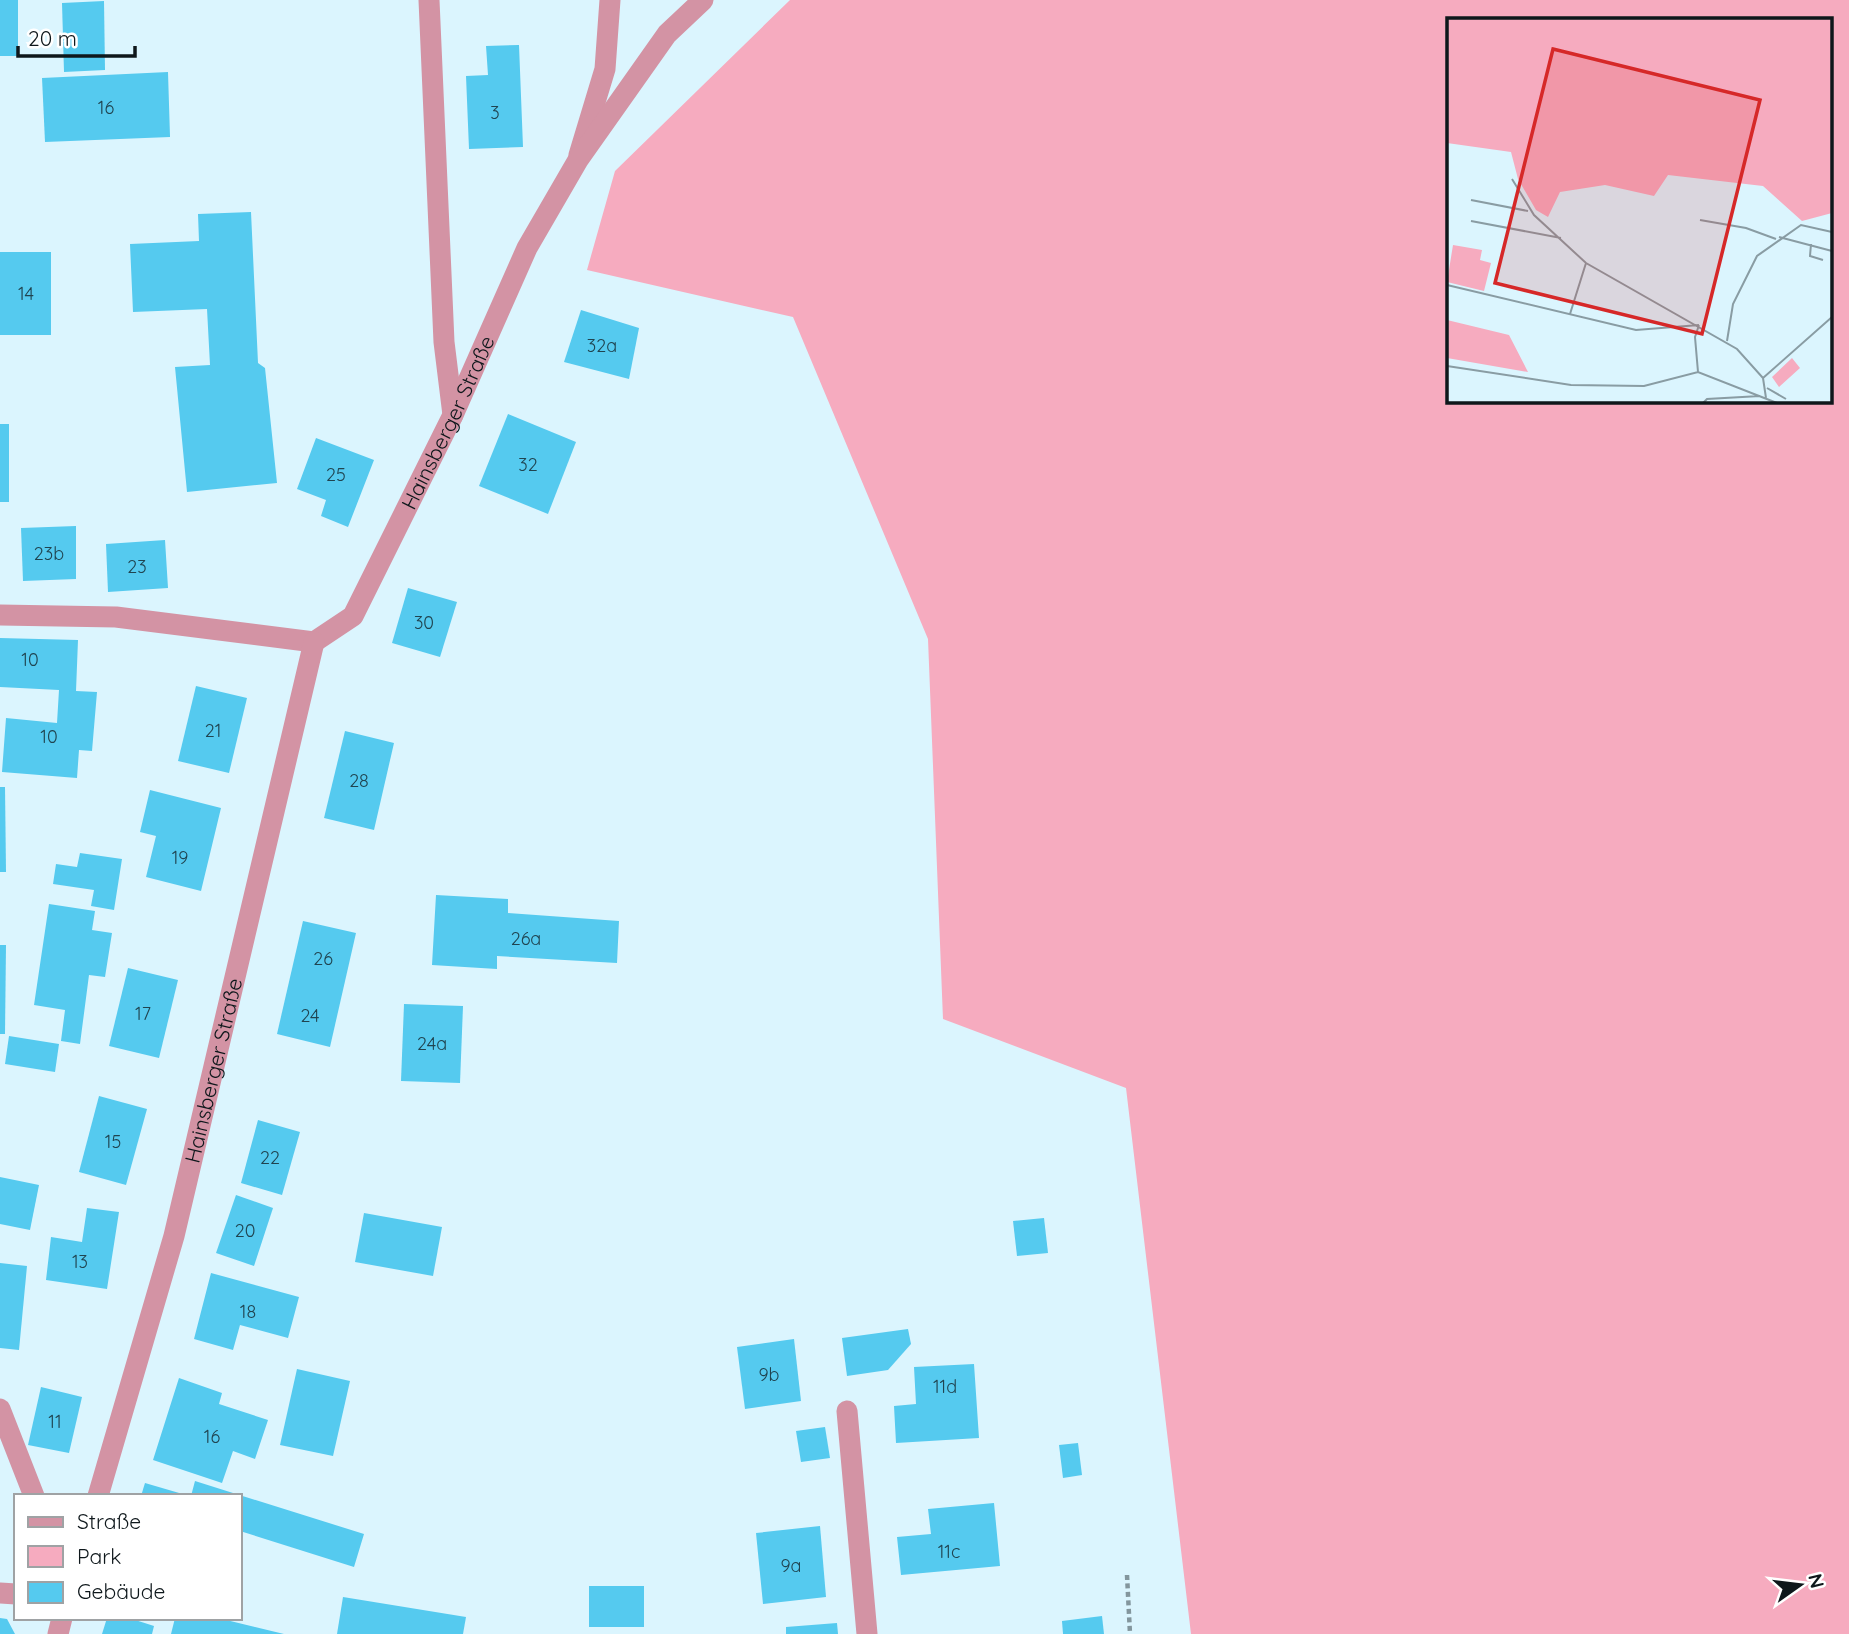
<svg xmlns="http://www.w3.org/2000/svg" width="1849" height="1634" viewBox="0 0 1849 1634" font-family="Quicksand,sans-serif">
  <rect width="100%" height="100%" fill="#dbf5fe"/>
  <path fill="#f6abbf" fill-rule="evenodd" d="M790,0H1849V1634H1191L1126,1088L943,1019L928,639L793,317L587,270L615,171ZM1448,19H1830V401H1448Z"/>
  <g fill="#55caef">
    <rect x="0" y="0" width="18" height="56"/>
    <path d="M104,1L105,70L64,72L62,3Z"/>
    <path d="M519,45L523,147L469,149L466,76L488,75L486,46Z"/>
    <path d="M168,72L170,137L45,142L42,78Z"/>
    <path d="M251,212L258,363L265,368L277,483L187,492L175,367L210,365L207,309L133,312L130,244L199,241L198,214Z"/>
    <rect x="0" y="252" width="51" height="83"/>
    <path d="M581,310L639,328L629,379L564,362Z"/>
    <path d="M508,414L576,442L548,514L479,486Z"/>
    <rect x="0" y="424" width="9" height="78"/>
    <path d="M316,438L374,460L348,527L321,516L326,500L297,489Z"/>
    <path d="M76,526V579L23,581L21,528Z"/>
    <path d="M165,540L168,588L108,592L106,544Z"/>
    <path d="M408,588L457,602L440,657L392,643Z"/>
    <path d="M0,638L78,640L76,691L97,692L92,751L79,750L77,778L2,772L6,718L57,723L59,690L0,687Z"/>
    <path d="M196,686L247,698L229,773L178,761Z"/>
    <path d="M345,731L394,743L374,830L324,818Z"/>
    <path d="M0,787H5L6,872H0Z"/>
    <path d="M150,790L221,808L201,891L146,877L156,836L140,832Z"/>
    <path d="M80,853L122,859L114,910L91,906L94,890L53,884L56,864L77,867Z"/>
    <path d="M436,895L508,899V913L619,921L617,963L497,956V969L432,965Z"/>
    <path d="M49,904L95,911L92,930L112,933L105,977L89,975L80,1044L61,1041L65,1010L34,1005Z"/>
    <path d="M303,921L356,933L330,1047L277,1034Z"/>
    <path d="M0,945H6L5,1034H0Z"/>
    <path d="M128,968L178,980L159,1058L109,1046Z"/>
    <path d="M404,1004L463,1006L460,1083L401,1081Z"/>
    <path d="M9,1036L59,1044L55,1072L5,1064Z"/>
    <path d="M99,1096L147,1109L126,1185L79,1172Z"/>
    <path d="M258,1120L300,1132L282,1195L241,1183Z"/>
    <path d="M0,1177L39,1185L30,1230L0,1224Z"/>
    <path d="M236,1195L273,1208L254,1266L216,1253Z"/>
    <path d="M87,1208L119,1212L107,1289L46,1280L51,1237L82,1242Z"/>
    <path d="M364,1213L442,1227L433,1276L355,1262Z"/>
    <path d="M1044,1218L1048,1253L1017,1256L1013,1221Z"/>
    <path d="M0,1263L27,1266L19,1350L0,1348Z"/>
    <path d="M211,1273L299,1297L288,1338L240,1325L233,1350L194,1339Z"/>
    <path d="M908,1329L911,1344L888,1370L847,1376L842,1338Z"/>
    <path d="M794,1339L801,1401L745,1409L737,1347Z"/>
    <path d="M974,1364L979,1438L896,1443L894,1406L916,1404L914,1367Z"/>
    <path d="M297,1369L350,1381L333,1456L280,1445Z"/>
    <path d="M179,1378L222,1393L219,1404L268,1420L255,1459L233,1451L222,1483L153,1460Z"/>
    <path d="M41,1387L82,1397L69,1453L28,1445Z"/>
    <path d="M825,1427L830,1458L801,1462L796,1431Z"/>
    <path d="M1078,1443L1082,1475L1063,1478L1059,1445Z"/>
    <path d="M195,1481L364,1534L354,1567L240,1531V1496H191Z"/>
    <path d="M145,1483L186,1495V1496H141Z"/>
    <path d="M994,1503L1000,1566L901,1575L897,1537L931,1534L928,1509Z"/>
    <path d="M820,1526L826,1597L763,1604L756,1533Z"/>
    <rect x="589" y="1586" width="55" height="41"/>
    <path d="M343,1597L466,1617L463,1634H337Z"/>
    <path d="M1102,1616L1104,1634H1063L1062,1621Z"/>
    <path d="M0,1618L7,1619L15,1634H0Z"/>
    <path d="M107,1618H129L154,1626L152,1634H102Z"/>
    <path d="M175,1618H218L284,1634H171Z"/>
    <path d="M837,1623L838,1634H786V1627Z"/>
  </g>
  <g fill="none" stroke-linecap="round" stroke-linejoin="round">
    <path stroke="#83969d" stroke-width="4.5" stroke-dasharray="5 3.5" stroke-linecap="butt" d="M1127,1575L1130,1634"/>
    <g stroke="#d393a4" stroke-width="21">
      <path d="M429,0L444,342L453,415"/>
      <path d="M579,155L605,69L610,0"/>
      <path d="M847,1411L867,1634"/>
    </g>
    <g stroke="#d393a4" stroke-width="21">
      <path id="s1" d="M0,615L116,617L314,642L353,616L453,415L527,248L578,160L667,34L703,0"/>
      <path d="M0,1409L34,1496"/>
      <path id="s2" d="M98,1496L174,1236L314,642"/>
      <path d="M0,1593L16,1594"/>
      <path d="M58,1634L62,1618"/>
    </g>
  </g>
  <g text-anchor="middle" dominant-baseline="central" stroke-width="5" stroke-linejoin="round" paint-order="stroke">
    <g font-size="18" fill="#204450">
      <text x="106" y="107">16</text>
      <text x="495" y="112">3</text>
      <text x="26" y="293">14</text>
      <text x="602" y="345">32a</text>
      <text x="528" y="464">32</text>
      <text x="336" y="474">25</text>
      <text x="49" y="553">23b</text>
      <text x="137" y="566">23</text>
      <text x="424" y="622">30</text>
      <text x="30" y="659">10</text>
      <text x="213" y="730">21</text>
      <text x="49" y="736">10</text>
      <text x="359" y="780">28</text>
      <text x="180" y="857">19</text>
      <text x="526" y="938">26a</text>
      <text x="323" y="958">26</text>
      <text x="143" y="1013">17</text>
      <text x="310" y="1015">24</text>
      <text x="432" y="1043">24a</text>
      <text x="113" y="1141">15</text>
      <text x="270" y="1157">22</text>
      <text x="245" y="1230">20</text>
      <text x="80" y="1261">13</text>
      <text x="248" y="1311">18</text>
      <text x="769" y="1374">9b</text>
      <text x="945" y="1386">11d</text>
      <text x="55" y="1421">11</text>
      <text x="212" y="1436">16</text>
      <text x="949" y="1551">11c</text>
      <text x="791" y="1565">9a</text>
    </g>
    <g font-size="21" fill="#0e171b" stroke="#fff">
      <text stroke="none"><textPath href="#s1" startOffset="578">Hainsberger Straße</textPath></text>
      <text stroke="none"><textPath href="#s2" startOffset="441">Hainsberger Straße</textPath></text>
    </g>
  </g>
  <g transform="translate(1447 18)">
    <rect width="385" height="385" fill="#dbf5fe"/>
    <path d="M0,0H385V195L355,203L316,168L221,157L207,178L158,167L113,174L101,199L89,192L71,161L64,134L0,125ZM6,227L35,232L33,242L44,245L37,273L0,264ZM0,302L62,317L81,354L0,340ZM345,340L353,350L332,369L325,359Z" fill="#f6abbf"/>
    <path fill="none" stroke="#899ca3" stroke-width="2" d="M65,161L87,197L139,245L290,331L316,360L319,380M24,182L81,193M253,202L299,210L329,221M24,203L114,220M332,219L385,233M364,226L363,238L376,242M0,267L189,312L252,307M123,296L139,245M280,323L286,286L310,238L354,207L385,214M0,348L124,367L197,368L251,354L330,385M251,354L248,319L252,307M316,360L385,299M320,370L339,381M256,385L260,381L313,378"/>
    <path fill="#d62828" fill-opacity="0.15" stroke="#d62828" stroke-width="3.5" d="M106,31L313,82L255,316L48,265Z"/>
    <rect width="385" height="385" fill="none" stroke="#0e171b" stroke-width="3.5"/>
  </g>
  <rect x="14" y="1494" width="228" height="126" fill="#ffffff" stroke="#9fa2a4" stroke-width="2"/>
  <rect x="28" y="1517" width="35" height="10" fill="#d393a4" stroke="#9fa2a4" stroke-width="2"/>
  <text x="77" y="1529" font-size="21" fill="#0e171b">Straße</text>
  <rect x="28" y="1546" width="35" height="21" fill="#f6abbf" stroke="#9fa2a4" stroke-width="2"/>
  <text x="77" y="1564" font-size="21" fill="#0e171b">Park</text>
  <rect x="28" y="1582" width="35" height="21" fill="#55caef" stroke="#9fa2a4" stroke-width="2"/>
  <text x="77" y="1599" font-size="21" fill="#0e171b">Gebäude</text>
  <g transform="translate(1800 1585) rotate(76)" stroke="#ffffff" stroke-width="5" paint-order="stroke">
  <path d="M0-5L12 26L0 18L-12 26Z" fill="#0e171b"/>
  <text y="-10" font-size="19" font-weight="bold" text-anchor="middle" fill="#0e171b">N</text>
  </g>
  <path d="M18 46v10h117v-10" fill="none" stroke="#0e171b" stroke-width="3.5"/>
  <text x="28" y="46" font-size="21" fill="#0e171b" stroke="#ffffff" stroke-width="5" paint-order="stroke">20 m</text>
</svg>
